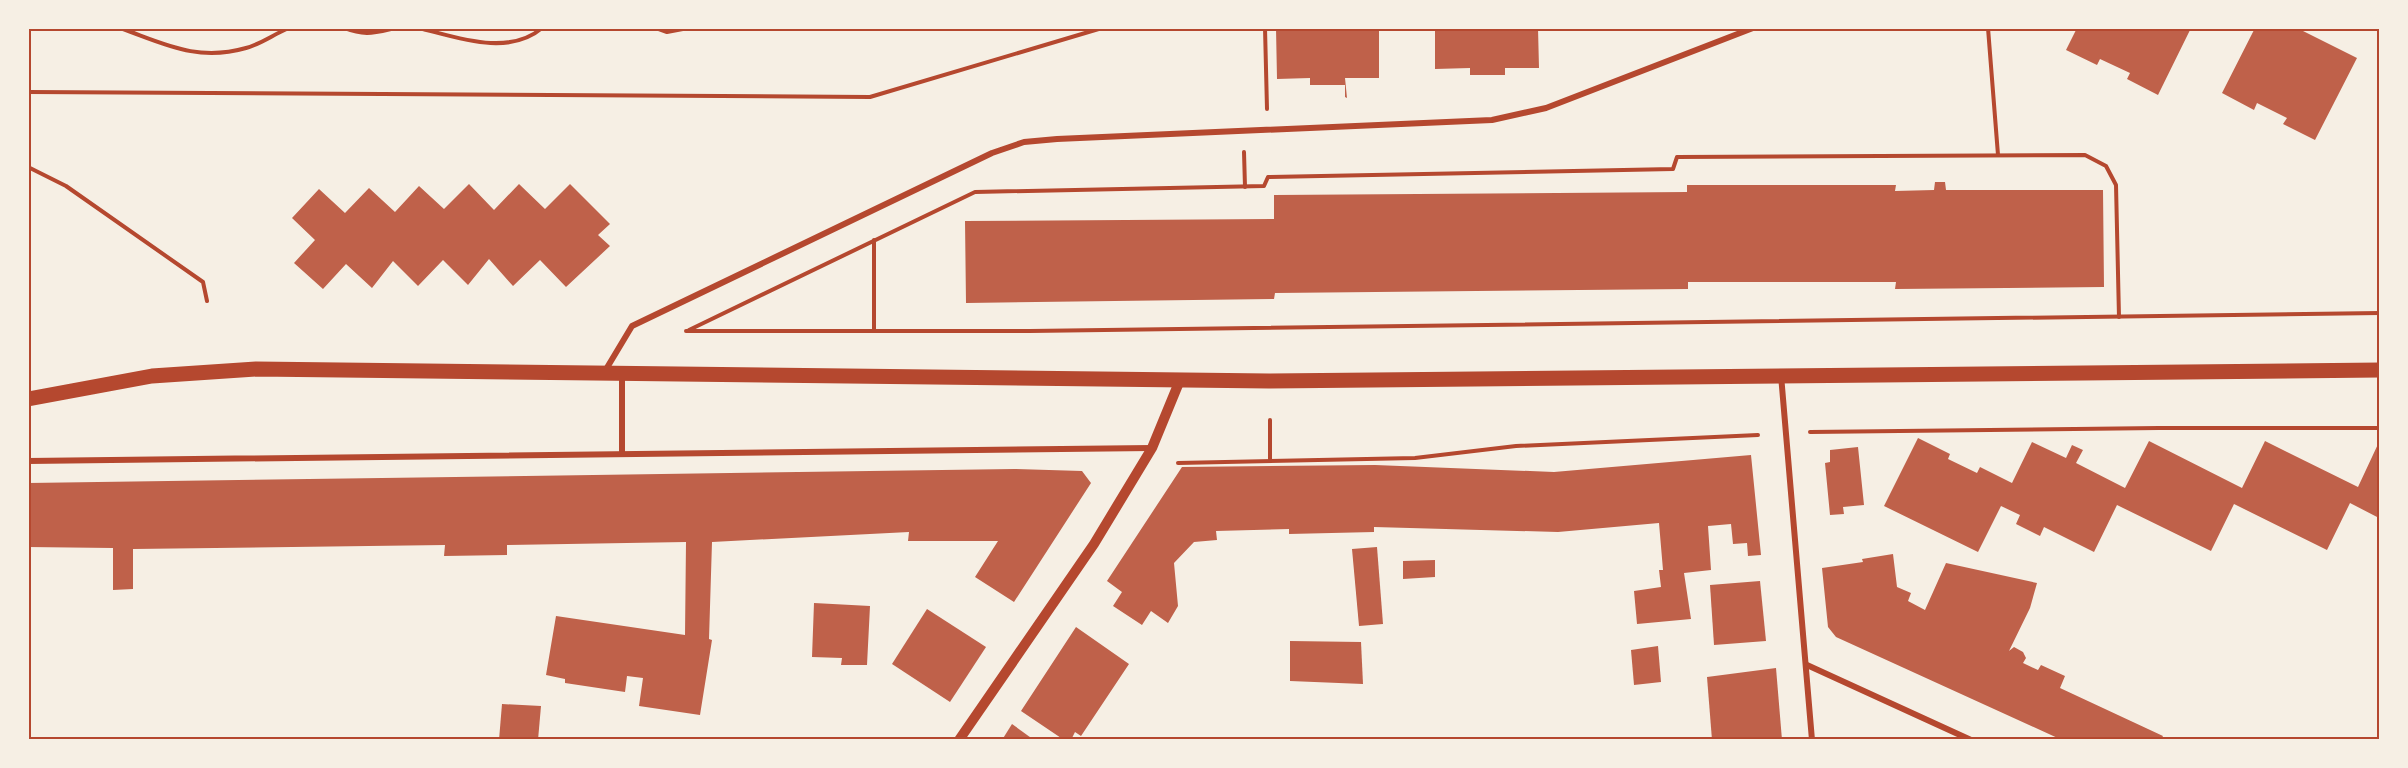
<svg xmlns="http://www.w3.org/2000/svg" width="2408" height="768" viewBox="0 0 2408 768" font-family="Overpass,sans-serif">
  <rect width="100%" height="100%" fill="#f6efe4"/>
  <g fill="#bf614a">
    <path d="M1276,28H1379V78H1345L1347,98L1345,97V85H1310V78L1277,79Z"/>
    <path d="M1435,28H1538L1539,68H1505V75H1470V68L1435,69Z"/>
    <path d="M2077,28H2191L2158,95L2127,79L2130,73L2100,59L2097,65L2066,50Z"/>
    <path d="M2255,28H2297L2357,58L2315,140L2283,124L2287,118L2257,103L2254,110L2222,93Z"/>
    <path d="M1935,182H1945L1946,190H2103L2104,287L1895,289L1896,282H1688V289L1275,293L1274,299L966,303L965,221L1274,219V195L1687,192V185H1896L1895,191L1934,190Z"/>
    <path d="M469,184L494,210L519,184L545,209L570,184L610,224L598,235L610,246L566,287L540,260L513,286L489,259L468,285L443,260L418,286L393,261L372,288L346,264L323,289L294,263L315,240L292,218L319,189L345,213L369,188L395,212L419,186L444,209Z"/>
    <path d="M1918,438L1950,454L1948,459L1977,473L1980,467L2012,483L2032,442L2066,458L2072,445L2083,450L2076,463L2125,488L2149,441L2242,488L2265,441L2358,487L2379,442V518L2350,503L2327,550L2234,504L2211,551L2117,505L2094,552L2044,527L2040,536L2016,524L2020,515L2001,506L1978,552L1884,506Z"/>
    <path d="M1858,447L1864,505L1843,507L1844,514L1830,515L1825,463L1830,462V450Z"/>
    <path d="M1751,455L1761,555L1748,556L1747,543L1733,544L1731,524L1708,526L1711,570L1684,573L1691,619L1637,624L1634,591L1661,587L1659,570H1663L1659,523L1558,532L1374,527V532L1289,534V529L1216,531L1217,540L1194,542L1174,563L1178,606L1168,623L1151,611L1142,625L1113,606L1122,592L1107,581L1182,467L1375,465L1554,472Z"/>
    <path d="M1014,469L1082,471L1091,483L1014,602L975,577L998,541H908L909,532L712,542L709,639L712,640L700,715L639,706L643,678L627,676L625,692L565,683V679L546,675L556,616L685,635L686,542L507,545V555L444,556L445,545L133,549V589L113,590V548L28,547V483Z"/>
    <path d="M1377,547L1383,624L1359,626L1352,549Z"/>
    <path d="M1893,554L1897,587L1911,593L1908,601L1925,610L1946,563L2037,583L2030,608L2009,651L2014,647L2023,652L2026,658L2023,663L2038,670L2041,665L2065,676L2060,688L2163,736L2161,740H2062L1836,637L1828,627L1822,568L1863,562L1862,559Z"/>
    <path d="M1435,560V577L1403,579V561Z"/>
    <path d="M1760,581L1766,641L1714,645L1710,585Z"/>
    <path d="M814,603L870,606L867,665H841L842,658L812,657Z"/>
    <path d="M927,609L986,647L950,702L892,664Z"/>
    <path d="M1076,627L1129,664L1081,736L1075,732L1071,740H1064L1021,711Z"/>
    <path d="M1290,641L1361,642L1363,684L1290,681Z"/>
    <path d="M1658,646L1661,682L1634,685L1631,650Z"/>
    <path d="M1776,668L1782,740H1712L1707,677Z"/>
    <path d="M502,704L541,706L538,740H499Z"/>
    <path d="M1012,724L1034,740H1002Z"/>
  </g>
  <g fill="none" stroke-linecap="round" stroke-linejoin="round">
    <g stroke="#b5482f" stroke-width="4">
      <path d="M120,28C165,44 197,62 246,48C261,44 274,34 289,28"/>
      <path d="M344,28C365,36 373,33 395,28"/>
      <path d="M419,28C456,37 508,57 542,28"/>
      <path d="M656,28L667,32L688,28"/>
      <path d="M1265,28L1267,109"/>
      <path d="M1988,28L1998,155"/>
      <path d="M28,92L870,97L1102,28"/>
      <path d="M1244,152L1245,187"/>
      <path d="M28,167L66,186L203,282L207,301"/>
      <path d="M874,240V331"/>
      <path d="M689,330L975,192L1264,186L1268,177L1673,169L1677,157L2085,155L2106,166L2116,185L2119,317"/>
      <path d="M686,331H1030L2380,313"/>
      <path d="M1810,432L2159,428H2380"/>
      <path d="M1270,459V420"/>
      <path d="M1178,463L1415,458L1516,446L1758,435"/>
    </g>
    <g stroke="#b5482f" stroke-width="6">
      <path d="M605,371L632,326L992,153L1024,142L1057,139L1492,120L1546,108L1753,28"/>
      <path d="M622,374V454"/>
      <path d="M1781,375L1812,740"/>
      <path d="M28,461L1152,448"/>
      <path d="M1807,665L1971,740"/>
    </g>
    <path stroke="#b5482f" stroke-width="10" d="M959,740L1094,544L1152,448L1180,380"/>
    <path stroke="#b5482f" stroke-width="15" d="M28,399L152,376L256,369L1269,381L2380,370"/>
  </g>
  <rect width="2408" height="768" fill="none" stroke="#f6efe4" stroke-width="60"/>
  <rect x="30" y="30" width="2348" height="708" fill="none" stroke="#b5482f" stroke-width="2"/>
</svg>
